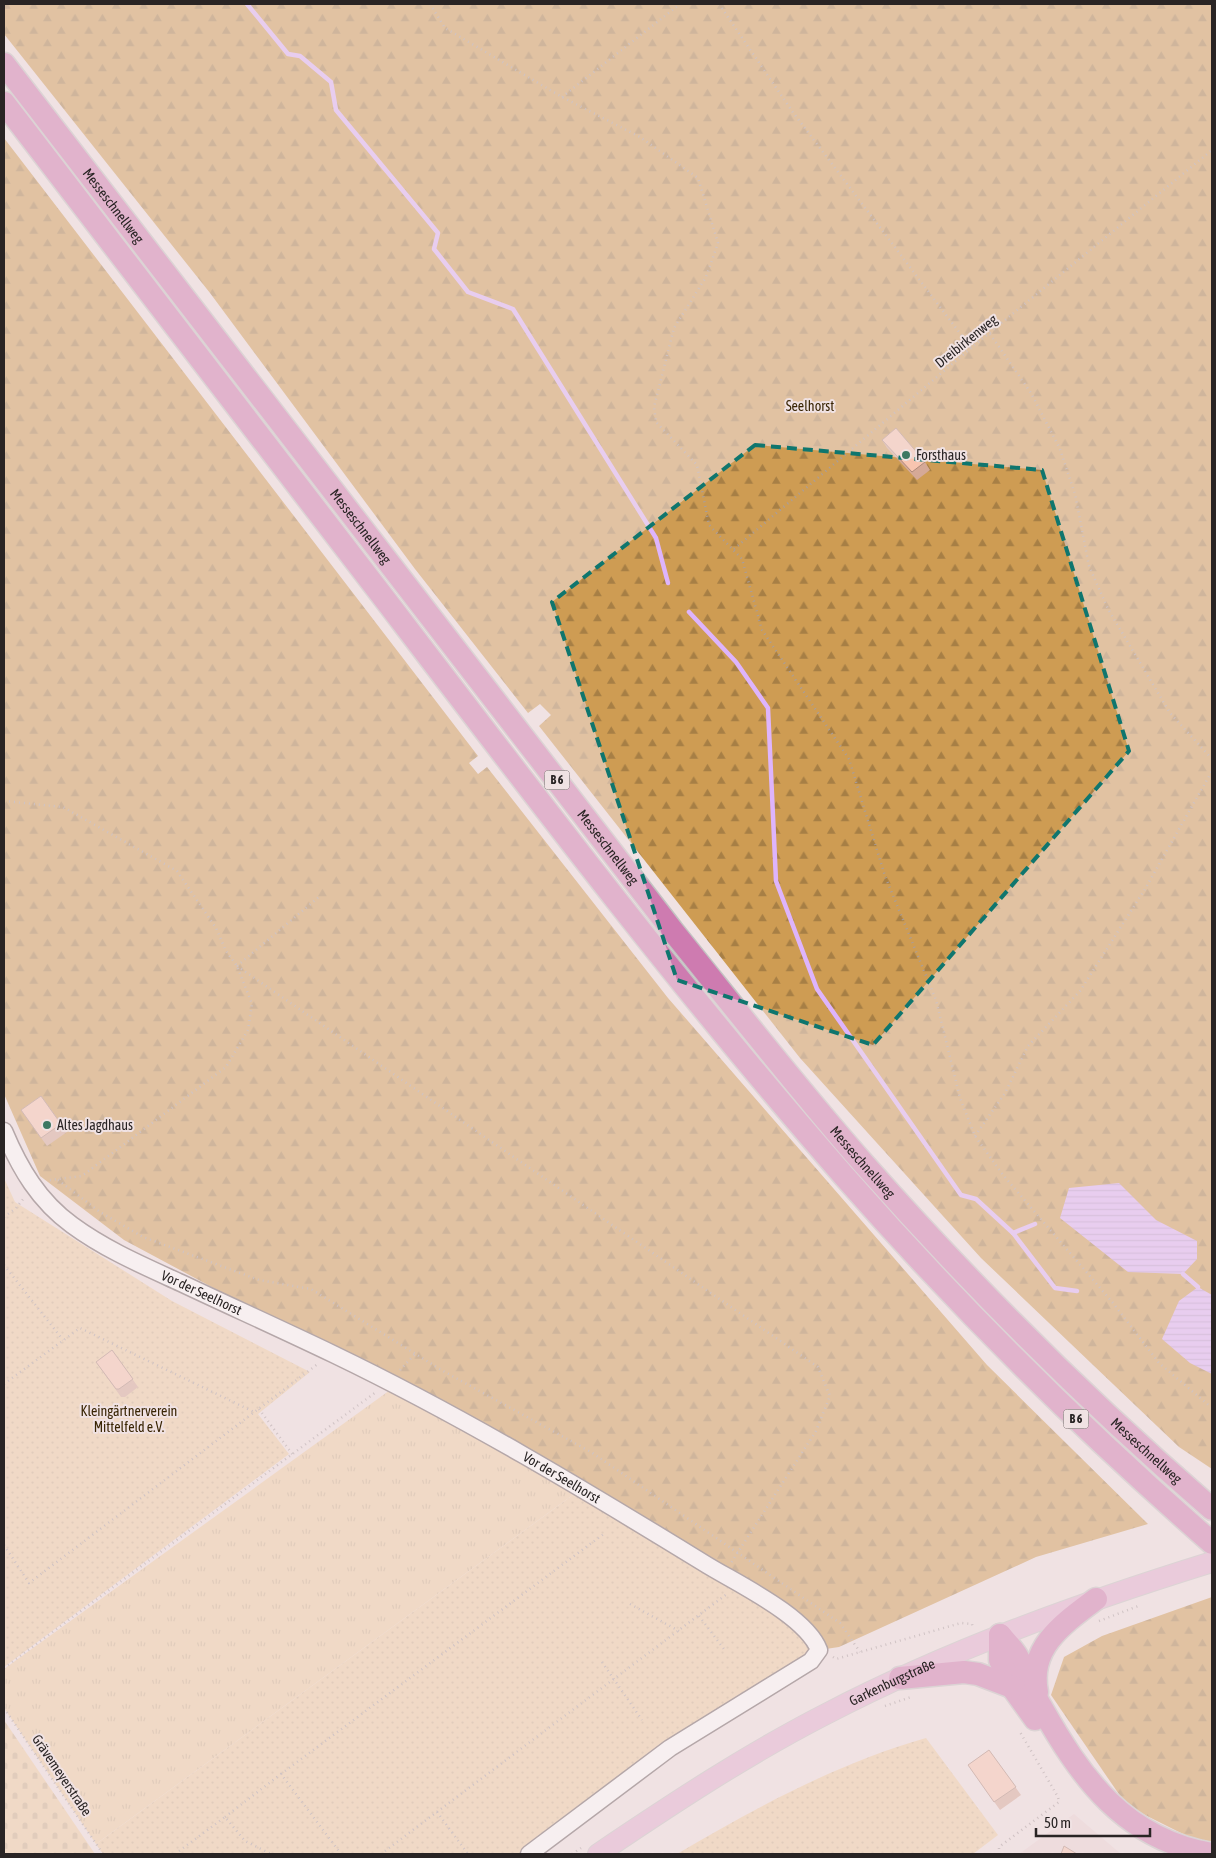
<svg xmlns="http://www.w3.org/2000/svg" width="1216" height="1858" viewBox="0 0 1216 1858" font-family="'Asap Condensed',sans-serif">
  <defs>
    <pattern id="grass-tufts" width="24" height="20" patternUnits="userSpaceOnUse" patternTransform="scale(1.25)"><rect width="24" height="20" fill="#f0cfa3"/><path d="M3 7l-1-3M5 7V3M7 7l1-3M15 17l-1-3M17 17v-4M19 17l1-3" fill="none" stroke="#ceb28c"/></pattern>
    <pattern id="forest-firs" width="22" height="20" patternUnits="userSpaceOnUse" patternTransform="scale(1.25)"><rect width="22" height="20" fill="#ce9c53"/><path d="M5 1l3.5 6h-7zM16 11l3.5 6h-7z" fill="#a77f45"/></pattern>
    <pattern id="cemetery-stones" width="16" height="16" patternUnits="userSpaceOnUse" patternTransform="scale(1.25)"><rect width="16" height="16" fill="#f0cfa3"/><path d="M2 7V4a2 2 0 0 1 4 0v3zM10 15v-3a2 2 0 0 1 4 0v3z" fill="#ceb28c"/></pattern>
    <pattern id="garden-dots" width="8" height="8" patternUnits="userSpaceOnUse" patternTransform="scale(1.25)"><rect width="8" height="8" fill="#f0cfa3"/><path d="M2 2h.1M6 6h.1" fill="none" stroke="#ceb28c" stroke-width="1.8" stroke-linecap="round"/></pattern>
    <pattern id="water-rules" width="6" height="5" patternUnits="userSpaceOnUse" patternTransform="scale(1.25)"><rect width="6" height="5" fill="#deb4fc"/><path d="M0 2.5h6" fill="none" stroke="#be9bd8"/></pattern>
  </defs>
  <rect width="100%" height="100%" fill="#f0e2e3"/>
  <path fill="#ecd5d6" d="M1074,1814L1121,1854H1019Z"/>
  <path fill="url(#grass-tufts)" d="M397,1385L581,1489L96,1844L4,1708V1669Z"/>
  <g fill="url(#forest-firs)">
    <path d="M4,4H1212V1469L1179,1447L981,1258L800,1058L539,726L551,715L540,704L528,713L415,569L210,293L4,34Z"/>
    <path d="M4,138L478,756L469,763L478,774L487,767L668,998L987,1365L1148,1524L1036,1557L839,1647L819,1650L814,1638L389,1382L124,1240L40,1176L4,1094Z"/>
    <path d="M1212,1597V1842L1189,1837L1127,1806L1051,1695L1064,1657L1102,1636Z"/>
  </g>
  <path fill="url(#cemetery-stones)" d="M4,1720L95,1854H4Z"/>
  <g fill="url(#garden-dots)">
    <path d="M4,1178L15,1202L172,1301L310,1372L258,1414L289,1454L4,1667Z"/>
    <path d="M581,1489L771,1604L819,1650L529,1854H103L96,1844Z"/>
    <path d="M926,1738L998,1835L973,1854H677C755,1808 838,1763 926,1738Z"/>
  </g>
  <g fill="url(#water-rules)">
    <path d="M1119,1183L1156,1220L1197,1241V1259L1183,1274L1128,1272L1060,1218L1069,1188Z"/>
    <path d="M1198,1287L1212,1295V1374L1190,1363L1162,1339L1179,1301Z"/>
  </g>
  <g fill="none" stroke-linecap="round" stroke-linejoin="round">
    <g stroke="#deb4fc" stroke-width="4.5">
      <path d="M247,4L288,54L300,56L331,82L336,110L438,233L434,249L468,292L513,309L656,538L668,583"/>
      <path d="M689,612L736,662L768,708L776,881L817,989L961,1195L976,1199L1013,1233L1035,1224"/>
      <path d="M1013,1233L1055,1288L1077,1291"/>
      <path d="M1183,1274L1198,1287"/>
    </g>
    <defs>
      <g id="minor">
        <path id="s1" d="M4,1131C20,1169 39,1201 72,1225C106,1250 144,1266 181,1283C232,1307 283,1330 333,1354C462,1416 585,1490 707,1565C738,1584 806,1616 819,1650L811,1661L670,1748L529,1854"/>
      </g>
      <g id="major">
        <path id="s2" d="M598,1854C672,1804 746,1755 826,1714C949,1650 1080,1603 1212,1562"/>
      </g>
      <g id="highway">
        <path id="s3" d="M4,64L672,930C735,1008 797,1088 864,1164C973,1287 1088,1402 1212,1509"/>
        <path d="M4,103C133,270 262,437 390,606C537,799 684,993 844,1176C958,1306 1082,1429 1212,1543"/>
        <path d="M1000,1635C1006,1642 1013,1649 1017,1656C1026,1672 1031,1689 1040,1705C1081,1778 1124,1839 1212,1854"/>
        <path d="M1000,1635V1660L1012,1687L1035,1719"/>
        <path d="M900,1678L964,1672L978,1674L1012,1687"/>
        <path d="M1037,1692C1028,1647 1064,1623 1096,1599"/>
      </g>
    </defs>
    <use href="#minor" stroke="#6d6162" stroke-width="19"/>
    <use href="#major" stroke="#c3c2c2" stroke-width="22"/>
    <use href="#highway" stroke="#c3c2c2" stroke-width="25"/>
    <g stroke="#a89e9e" stroke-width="2.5" stroke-dasharray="1 4" stroke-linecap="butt">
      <path d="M430,4L445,28L562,97L640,137L698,178L718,243L706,277L674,328L654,407L656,422L697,465L709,525L742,559L762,630L849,759L885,876L936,1000L960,1098L975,1136L1003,1175L1113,1303L1159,1363L1212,1408"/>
      <path d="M719,4L792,111L971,348"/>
      <path d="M562,97L680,4"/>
      <path d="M990,334L1031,393L1060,449L1075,494L1089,566L1108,609L1170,713L1212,759"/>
      <path d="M734,549L971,348L1212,150"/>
      <path d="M4,801L63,807L177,871L216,928L226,951L237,966L252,1004L248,1030L226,1067L82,1176L50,1180"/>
      <path d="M237,966L818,1367L830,1396L816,1431L731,1563"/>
      <path d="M237,966L320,896"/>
      <path d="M975,1136L1005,1093L1028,1046L1080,991L1145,889L1212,771"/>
      <path d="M58,1180L100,1212L143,1237L259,1280L311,1289L443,1371L591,1452L840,1623L860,1652"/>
      <path d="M4,1217L16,1208L24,1198"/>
      <path d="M4,1265L63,1340"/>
      <path d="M400,1370L415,1354"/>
      <path d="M4,1384L80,1328L256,1413"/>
      <path d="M259,1409L293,1455"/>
      <path d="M4,1545L29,1583L319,1363"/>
      <path d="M630,1604L679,1631"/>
      <path d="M699,1616L724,1649"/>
      <path d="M1099,1621L1141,1605"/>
      <path d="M833,1657L836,1659L961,1623L972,1624L973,1629"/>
      <path d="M602,1662L642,1720"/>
      <path d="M4,1668L376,1392"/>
      <path d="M885,1706L911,1697"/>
      <path d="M4,1708L103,1854"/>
      <path d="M281,1774L605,1533"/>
      <path d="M437,1812L468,1854"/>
      <path d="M225,1817L281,1774L341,1854"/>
      <path d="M175,1854L225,1817L245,1841L271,1854"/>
      <path d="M381,1854L727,1594"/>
      <path d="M572,1854L581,1848"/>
      <path d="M999,1854V1847L1059,1802L1058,1797L1020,1732"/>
    </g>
    <use href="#minor" stroke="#fff" stroke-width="16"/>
    <use href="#major" stroke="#e2b0d0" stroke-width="20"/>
    <use href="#highway" stroke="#ce7bb0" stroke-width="22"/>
  </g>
  <g fill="#d5a997">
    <path d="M882,440L925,462L930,470L917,480L887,448Z"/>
    <path d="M41,1096L67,1132L47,1146L21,1110Z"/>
    <path d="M112,1350L138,1387L125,1397H121L96,1362Z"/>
    <path d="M989,1750L1021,1795L1000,1810L968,1765Z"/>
  </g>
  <g fill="#f8c5b0" stroke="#ae8a7b">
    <path d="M896,428L925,462L912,472L882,440Z"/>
    <path d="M41,1096L61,1124L41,1138L21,1110Z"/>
    <path d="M112,1350L133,1379L119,1389H116L96,1362Z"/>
    <path d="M989,1750L1016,1787L994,1802L968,1765Z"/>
    <path d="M1064,1846L1077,1854H1061Z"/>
  </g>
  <path d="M0 0H1216V1858H0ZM755,445L1042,470L1129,751L873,1045L677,980L552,602Z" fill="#f0e2e3" fill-opacity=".55" fill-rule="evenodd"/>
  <path fill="none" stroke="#0f766e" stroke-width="4" stroke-dasharray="10 6" stroke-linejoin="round" d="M755,445L1042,470L1129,751L873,1045L677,980L552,602Z"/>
  <g fill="#3c7863" stroke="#f0e2e3" stroke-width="2">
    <circle cx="906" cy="455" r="5"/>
    <circle cx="47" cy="1125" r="5"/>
  </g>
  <g text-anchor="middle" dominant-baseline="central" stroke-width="4" stroke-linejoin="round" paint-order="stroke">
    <g fill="#f0e2e3" stroke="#655d5d" stroke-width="1">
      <rect x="544.5" y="770.5" width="25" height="19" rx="4"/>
      <rect x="1063.5" y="1409.5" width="25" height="19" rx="4"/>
    </g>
    <g font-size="12" font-weight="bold" fill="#292424">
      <text x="557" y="780">B 6</text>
      <text x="1076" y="1419">B 6</text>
    </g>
    <g font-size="14" fill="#292424" stroke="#f0e2e3">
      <text stroke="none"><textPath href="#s3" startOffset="179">Messeschnellweg</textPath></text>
      <text transform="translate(966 341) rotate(-39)">Dreibirkenweg</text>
      <text stroke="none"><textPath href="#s3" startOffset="584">Messeschnellweg</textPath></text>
      <text stroke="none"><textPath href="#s3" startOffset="989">Messeschnellweg</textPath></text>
      <text stroke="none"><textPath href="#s3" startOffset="1394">Messeschnellweg</textPath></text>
      <text stroke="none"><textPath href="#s1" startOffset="264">Vor der Seelhorst</textPath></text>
      <text stroke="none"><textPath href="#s3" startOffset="1799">Messeschnellweg</textPath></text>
      <text stroke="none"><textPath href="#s1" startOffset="669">Vor der Seelhorst</textPath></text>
      <text stroke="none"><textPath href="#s2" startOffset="341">Garkenburgstraße</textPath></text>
      <text transform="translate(62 1775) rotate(56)">Grävemeyerstraße</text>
    </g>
    <g font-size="14" fill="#392504" stroke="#f0e2e3">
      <text x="810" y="406">Seelhorst</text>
      <text x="129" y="1411">Kleingärtnerverein<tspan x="129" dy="16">Mittelfeld e.V.</tspan></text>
    </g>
    <g font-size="14" fill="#292424" stroke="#f0e2e3" text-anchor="start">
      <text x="916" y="455">Forsthaus</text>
      <text x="57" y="1125">Altes Jagdhaus</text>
    </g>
  </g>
  <rect width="1216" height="1858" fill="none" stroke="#292424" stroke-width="10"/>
  <path d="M1036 1828v8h114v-8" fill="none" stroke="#292424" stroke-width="2.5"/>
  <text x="1044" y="1828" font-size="15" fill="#292424" stroke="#f0e2e3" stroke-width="4" paint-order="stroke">50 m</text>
</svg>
